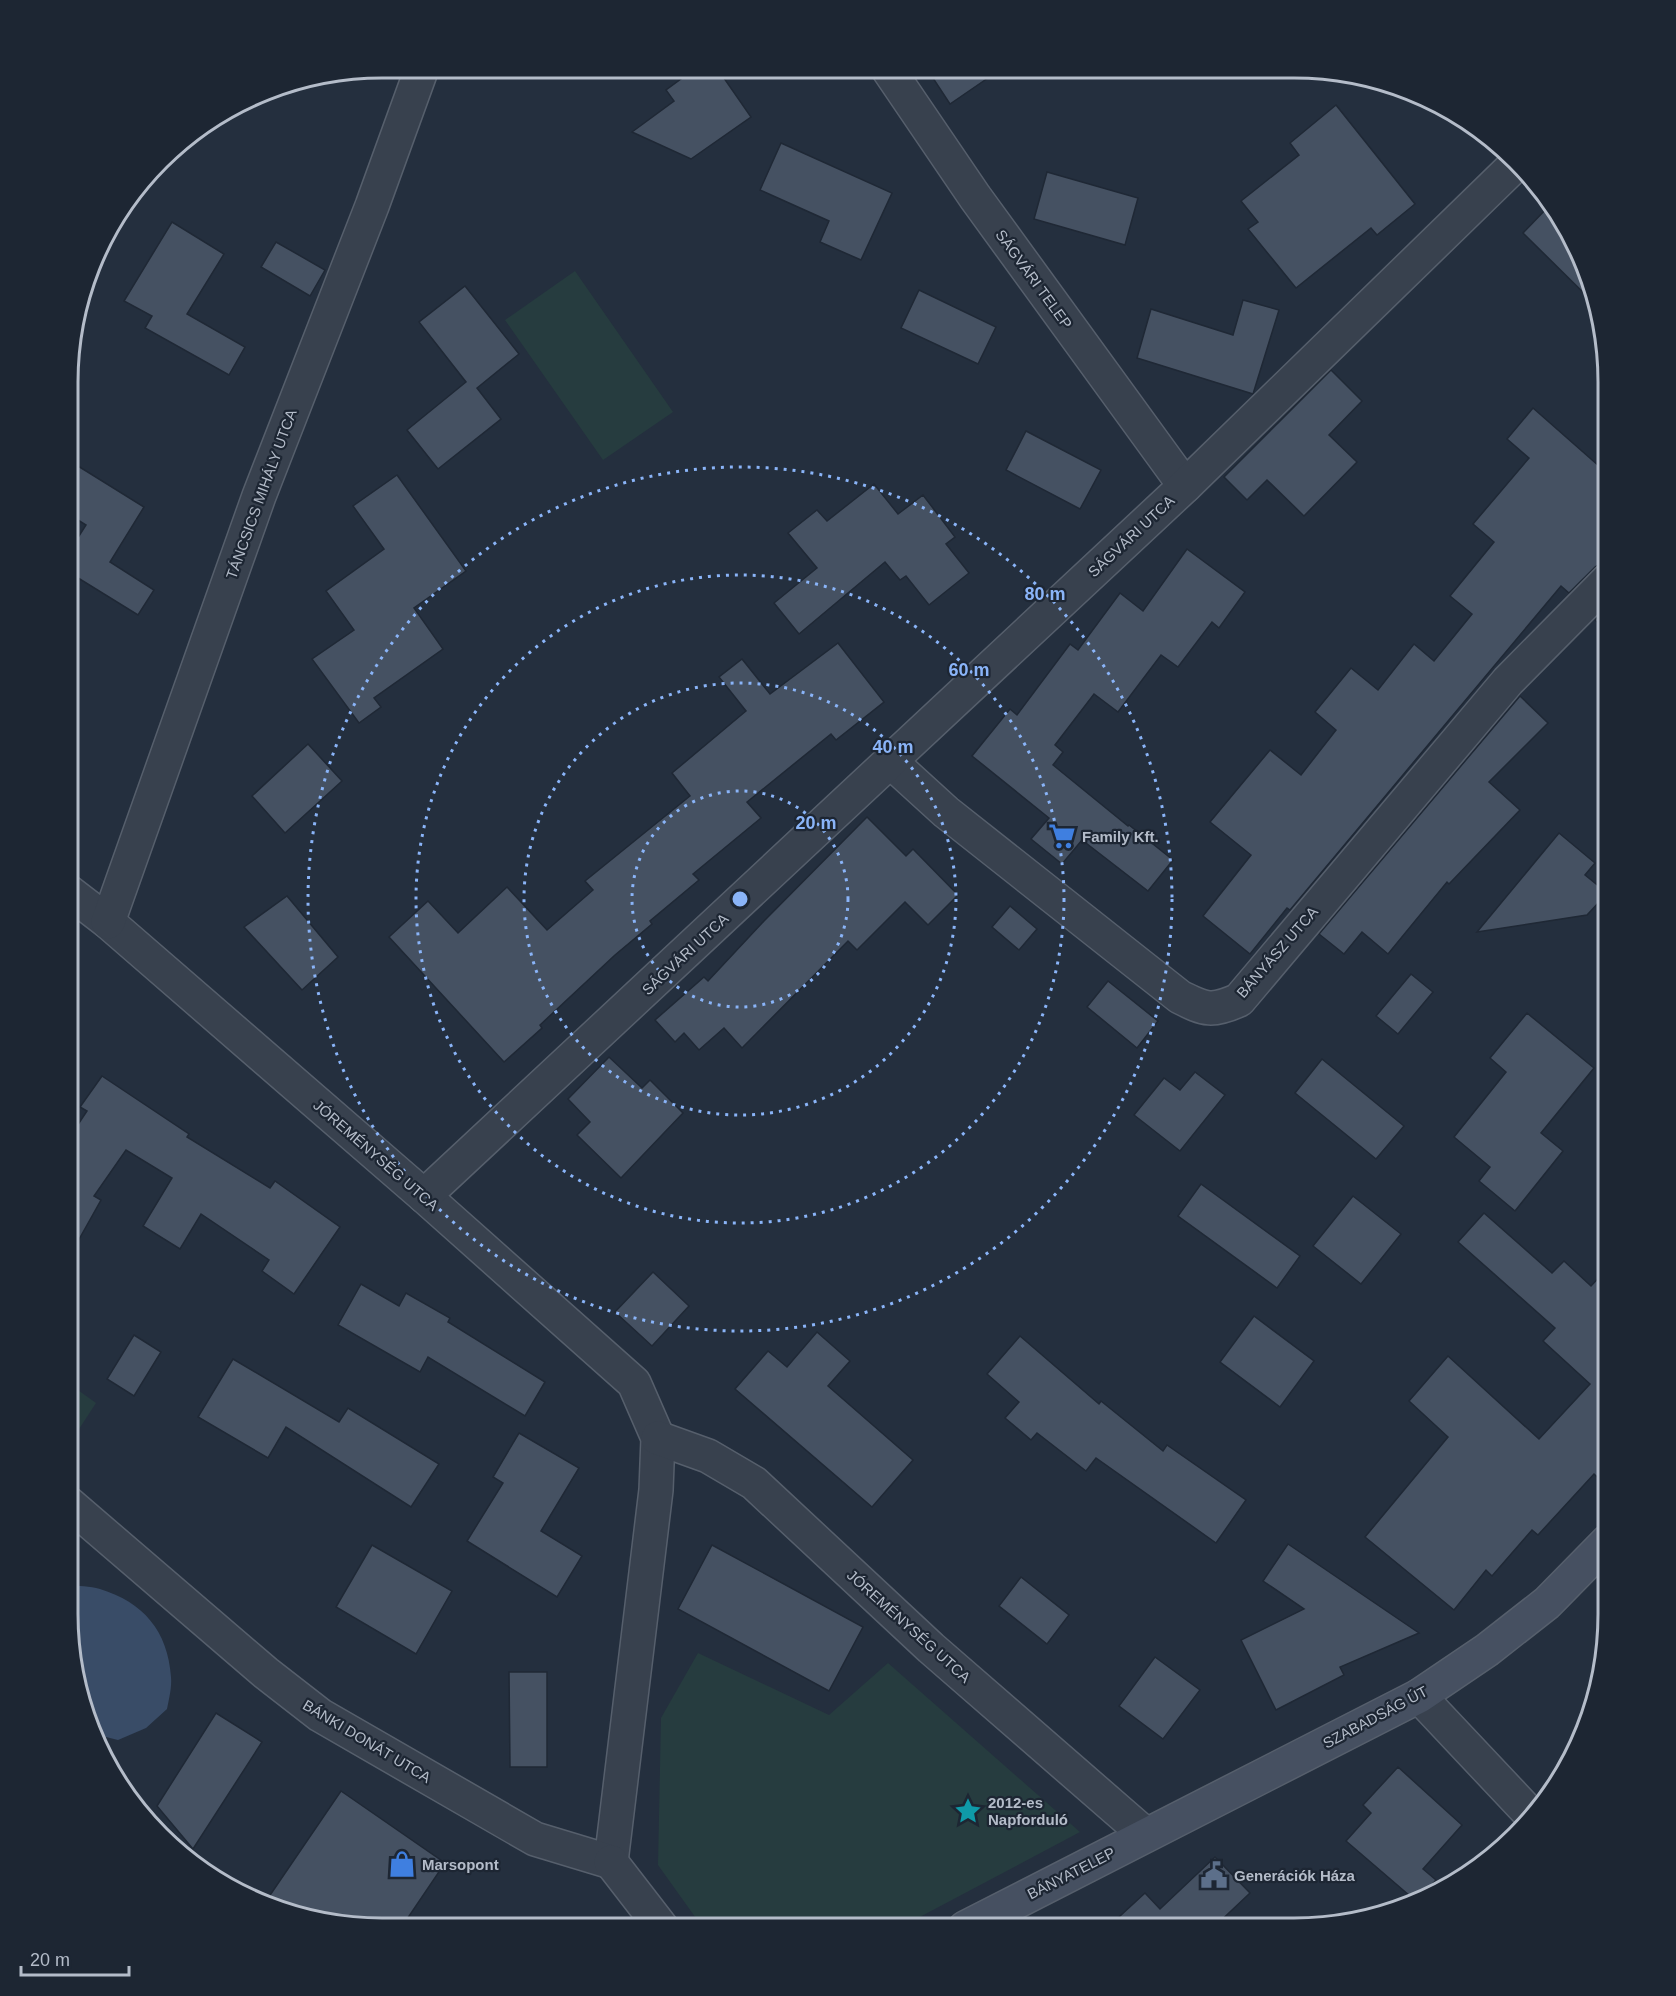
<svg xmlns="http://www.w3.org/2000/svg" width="1676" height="1996" viewBox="0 0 1676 1996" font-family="Helvetica,sans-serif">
  <rect width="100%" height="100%" fill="#242f3e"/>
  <g fill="#263c3f">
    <path d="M575,271L673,412L603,460L505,320Z"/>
    <path d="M68,1383L96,1403L68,1446Z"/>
    <path d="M698,1653L829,1715L888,1663L1080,1832L899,1928H703L658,1865L661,1718Z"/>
  </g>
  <path fill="#394c67" d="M68,1585C78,1586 90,1586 100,1589C143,1602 168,1631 171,1677C172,1687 169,1699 167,1709L146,1728L118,1740L94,1734L78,1696L68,1614Z"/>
  <g fill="#455162" stroke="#1f2835" stroke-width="1.5">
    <path d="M696,68H717L751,117L691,159L632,132L674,101L666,90Z"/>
    <path d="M927,69H1001L950,104Z"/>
    <path d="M1336,105L1415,204L1377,235L1371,228L1296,288L1248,229L1258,222L1241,201L1299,155L1290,143Z"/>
    <path d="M781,143L892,193L861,260L820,242L829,221L760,190Z"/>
    <path d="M1047,172L1138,198L1125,245L1034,219Z"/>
    <path d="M1551,204L1566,224L1598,300L1599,308L1523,233Z"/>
    <path d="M172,222L224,254L187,314L245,347L229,375L145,328L152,316L124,301Z"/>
    <path d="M276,242L325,270L310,296L261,267Z"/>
    <path d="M465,286L519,354L477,388L501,419L438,469L407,430L466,382L419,322Z"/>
    <path d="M919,290L996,327L978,364L901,328Z"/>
    <path d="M1243,300L1279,310L1253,394L1137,358L1151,309L1233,335Z"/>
    <path d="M1331,370L1362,401L1329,435L1357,462L1304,516L1267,480L1247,500L1224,477Z"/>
    <path d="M1533,408L1608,474V562H1603L1595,567L1569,593L1561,586L1290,910L1287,908L1250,954L1203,916L1251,855L1210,822L1270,750L1301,775L1336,730L1315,712L1351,668L1378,690L1414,644L1434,661L1472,614L1450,596L1494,542L1473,524L1529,458L1507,439Z"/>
    <path d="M1026,431L1101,470L1080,509L1006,470Z"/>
    <path d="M70,461L144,507L110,562L154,590L138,615L70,573V550L86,525L70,515Z"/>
    <path d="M397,475L466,571L414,608L443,649L374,698L381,707L359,723L312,659L354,630L326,591L384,549L353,506Z"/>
    <path d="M874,484L898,514L923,495L955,537L946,544L969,573L929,605L906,576L900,580L885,562L799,634L774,603L817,568L788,533L817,510L827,521Z"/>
    <path d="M1187,549L1245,592L1219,628L1212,622L1178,667L1161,655L1118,712L1094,694L1055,745L1063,752L1053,765L1128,826L1129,825L1173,860L1148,891L1082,840L1062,864L1031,839L1049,818L972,756L1010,709L1017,715L1070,644L1078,650L1120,593L1143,611Z"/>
    <path d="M1608,606V633L1595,620Z"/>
    <path d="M838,643L884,702L836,740L831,734L747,802L761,818L693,874L699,880L650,921L652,924L615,955L540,1025L542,1028L504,1062L389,937L428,901L458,933L507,887L547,930L593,890L585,881L690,796L672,773L746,711L719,677L742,659L770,694Z"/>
    <path d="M1520,696L1548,723L1489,782L1520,810L1449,884L1447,882L1388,954L1362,932L1344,954L1319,934Z"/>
    <path d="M308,744L342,781L285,833L252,796Z"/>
    <path d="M867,817L906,856L913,849L958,895L928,925L905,902L857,950L848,941L742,1048L724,1028L699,1050L684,1033L675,1042L655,1020L704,977L708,981L764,921Z"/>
    <path d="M1559,833L1595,863L1585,875L1601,888L1600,901L1587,915L1477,932Z"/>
    <path d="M287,896L338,957L302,990L244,927Z"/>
    <path d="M1010,906L1037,929L1019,950L992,927Z"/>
    <path d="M1411,974L1433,992L1398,1034L1376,1016Z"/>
    <path d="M1108,981L1158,1021L1137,1048L1087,1007Z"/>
    <path d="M1527,1013L1594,1068L1541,1133L1563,1151L1515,1211L1479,1181L1490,1167L1454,1137L1506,1072L1490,1058Z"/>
    <path d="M609,1057L642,1088L650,1080L683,1113L621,1178L577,1135L590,1122L568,1099Z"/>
    <path d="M1322,1059L1404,1126L1376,1159L1295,1093Z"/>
    <path d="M1195,1072L1225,1095L1180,1151L1134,1115L1164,1078L1180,1090Z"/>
    <path d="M102,1076L189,1134L187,1137L270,1188L275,1181L340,1227L294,1294L262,1271L269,1260L201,1214L180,1249L143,1226L172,1178L126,1150L94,1196L101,1200L68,1259L69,1138L87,1111L80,1107Z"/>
    <path d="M1201,1184L1300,1256L1277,1288L1178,1216Z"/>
    <path d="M1353,1196L1401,1234L1361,1284L1313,1246Z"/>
    <path d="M1484,1213L1552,1273L1564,1261L1591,1286L1608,1268V1487L1594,1474L1538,1535L1532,1530L1492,1576L1486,1570L1454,1610L1365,1537L1448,1437L1409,1401L1448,1356L1539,1439L1590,1384L1543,1341L1555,1328L1458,1242Z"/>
    <path d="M653,1272L689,1306L652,1346L615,1312Z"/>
    <path d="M361,1284L399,1306L406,1293L450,1318L448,1322L545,1382L525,1416L428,1357L420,1372L338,1325Z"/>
    <path d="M1254,1316L1314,1361L1280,1407L1220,1362Z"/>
    <path d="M817,1332L850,1361L828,1386L913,1460L872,1507L735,1389L768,1351L787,1367Z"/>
    <path d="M134,1335L161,1352L134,1396L107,1379Z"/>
    <path d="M1020,1336L1099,1404L1101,1401L1163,1451L1167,1445L1246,1500L1216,1543L1096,1458L1086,1471L1037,1433L1031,1440L1005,1418L1019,1402L987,1374Z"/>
    <path d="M233,1359L339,1422L348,1408L439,1464L411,1507L286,1427L268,1458L198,1417Z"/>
    <path d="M519,1433L579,1468L541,1531L582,1556L557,1597L467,1541L503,1483L493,1477Z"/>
    <path d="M1288,1544L1419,1633L1340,1667L1344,1675L1276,1710L1241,1640L1304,1609L1263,1581Z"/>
    <path d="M372,1545L452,1591L416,1654L336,1607Z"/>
    <path d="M712,1545L863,1627L829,1691L678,1609Z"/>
    <path d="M1021,1577L1069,1615L1047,1644L999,1606Z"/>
    <path d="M1155,1657L1200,1690L1163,1739L1119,1706Z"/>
    <path d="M509,1672H547V1767H510Z"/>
    <path d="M216,1713L262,1742L193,1849L157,1806Z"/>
    <path d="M1398,1767L1462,1825L1423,1869L1436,1880L1417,1902L1346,1841L1371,1813L1363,1805Z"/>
    <path d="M341,1791L445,1863L401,1928H361L281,1912L264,1904Z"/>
    <path d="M1215,1857L1250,1893L1213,1928H1107L1145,1893L1160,1909Z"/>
  </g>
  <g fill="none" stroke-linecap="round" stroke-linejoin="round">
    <defs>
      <g id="street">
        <path d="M888,69L975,197L1185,486"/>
        <path d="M890,761L946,812L1180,997C1206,1010 1212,1012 1239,1000L1508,681L1608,580"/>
        <path d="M69,892L108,922L424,1196L634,1383L658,1438L656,1490L611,1862"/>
        <path d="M108,922L259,496L372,206L422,68"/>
        <path d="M424,1196L1185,486L1517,163"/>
        <path d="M658,1438L708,1456L754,1483L931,1648L1146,1835"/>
        <path d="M68,1503L266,1673L320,1715L535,1839L611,1862"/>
        <path d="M1419,1696L1532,1816"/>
        <path d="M611,1862L662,1928"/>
      </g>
      <path id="secondary" d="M965,1928L1419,1696L1487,1650L1547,1603L1608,1541"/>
    </defs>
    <use href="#street" stroke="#565f6c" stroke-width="36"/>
    <use href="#secondary" stroke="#565f6c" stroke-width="36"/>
    <use href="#street" stroke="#38414e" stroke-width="33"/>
    <use href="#secondary" stroke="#465061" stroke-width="33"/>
  </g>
  <g fill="none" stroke="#8ab4f8" stroke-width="3" stroke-dasharray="3 6">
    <circle cx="740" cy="899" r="108"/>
    <circle cx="740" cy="899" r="216"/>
    <circle cx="740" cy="899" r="324"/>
    <circle cx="740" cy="899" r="432"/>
  </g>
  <defs>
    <symbol id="supermarket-bare" viewBox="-9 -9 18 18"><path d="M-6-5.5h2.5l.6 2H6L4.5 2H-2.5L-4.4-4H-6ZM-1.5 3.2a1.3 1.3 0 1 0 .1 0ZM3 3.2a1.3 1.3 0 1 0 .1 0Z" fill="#3f7fe0" stroke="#1d2633" stroke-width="2.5" paint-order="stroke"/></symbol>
    <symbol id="sight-bare" viewBox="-9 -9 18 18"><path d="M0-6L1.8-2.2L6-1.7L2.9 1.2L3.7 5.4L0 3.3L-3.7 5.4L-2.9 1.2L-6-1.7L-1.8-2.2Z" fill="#0f9aa8" stroke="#1d2633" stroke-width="2.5" paint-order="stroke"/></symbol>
    <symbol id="shop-bare" viewBox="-9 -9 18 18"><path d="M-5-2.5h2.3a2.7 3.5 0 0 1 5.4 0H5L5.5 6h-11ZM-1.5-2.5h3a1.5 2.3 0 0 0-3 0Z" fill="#3f7fe0" stroke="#1d2633" stroke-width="2.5" paint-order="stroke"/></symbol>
    <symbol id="civic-bare" viewBox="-9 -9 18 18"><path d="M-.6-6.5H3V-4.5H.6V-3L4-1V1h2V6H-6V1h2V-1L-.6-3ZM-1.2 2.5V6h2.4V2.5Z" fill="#5c6f8a" stroke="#1d2633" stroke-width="2.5" paint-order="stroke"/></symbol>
  </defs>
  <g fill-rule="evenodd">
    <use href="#supermarket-bare" x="1043" y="817" width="38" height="38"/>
    <use href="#sight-bare" x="949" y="1792" width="38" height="38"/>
    <use href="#shop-bare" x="383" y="1845" width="38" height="38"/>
    <use href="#civic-bare" x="1195" y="1856" width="38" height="38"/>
  </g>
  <g text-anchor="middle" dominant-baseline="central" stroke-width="4.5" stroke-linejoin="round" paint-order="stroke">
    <g font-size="15" fill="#b4bcc9" stroke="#1d2633">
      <text transform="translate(1034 279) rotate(54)">SÁGVÁRI TELEP</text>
      <text transform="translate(261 494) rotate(-70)">TÁNCSICS MIHÁLY UTCA</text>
      <text transform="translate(1131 536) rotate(-43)">SÁGVÁRI UTCA</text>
      <text transform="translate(1277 952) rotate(-49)">BÁNYÁSZ UTCA</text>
      <text transform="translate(685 954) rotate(-43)">SÁGVÁRI UTCA</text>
      <text transform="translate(376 1155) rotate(41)">JÓREMÉNYSÉG UTCA</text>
      <text transform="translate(909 1626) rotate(42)">JÓREMÉNYSÉG UTCA</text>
      <text transform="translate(1375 1717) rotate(-28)">SZABADSÁG ÚT</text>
      <text transform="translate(367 1741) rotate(31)">BÁNKI DONÁT UTCA</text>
      <text transform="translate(1071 1873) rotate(-27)">BÁNYATELEP</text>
    </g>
    <g font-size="15" font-weight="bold" fill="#b4bcc9" stroke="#1d2633" text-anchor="start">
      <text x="1082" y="836">Family Kft.</text>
      <text x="988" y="1802">2012-es<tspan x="988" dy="17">Napforduló</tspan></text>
      <text x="422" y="1864">Marsopont</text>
      <text x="1234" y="1875">Generációk Háza</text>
    </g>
  </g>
  <path d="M0 0H1676V1996H0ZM382 78H1294A304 304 0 0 1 1598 382V1614A304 304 0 0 1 1294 1918H382A304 304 0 0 1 78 1614V382A304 304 0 0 1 382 78Z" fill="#1d2633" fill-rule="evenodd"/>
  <path fill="none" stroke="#b4bcc9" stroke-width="3" d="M382 78H1294A304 304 0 0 1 1598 382V1614A304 304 0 0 1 1294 1918H382A304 304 0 0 1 78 1614V382A304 304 0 0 1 382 78Z"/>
  <circle cx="740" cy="899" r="9" fill="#8ab4f8" stroke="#1d2633" stroke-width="3"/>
  <g font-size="18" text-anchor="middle" font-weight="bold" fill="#8ab4f8" stroke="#1d2633" stroke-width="4.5" stroke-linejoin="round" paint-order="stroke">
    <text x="1045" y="600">80 m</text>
    <text x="969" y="676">60 m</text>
    <text x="893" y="753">40 m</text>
    <text x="816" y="829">20 m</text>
  </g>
  <path d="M21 1966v9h108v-9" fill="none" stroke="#b4bcc9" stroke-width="3"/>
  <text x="30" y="1966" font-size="18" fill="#b4bcc9" stroke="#1d2633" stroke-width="4.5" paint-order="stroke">20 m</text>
</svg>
